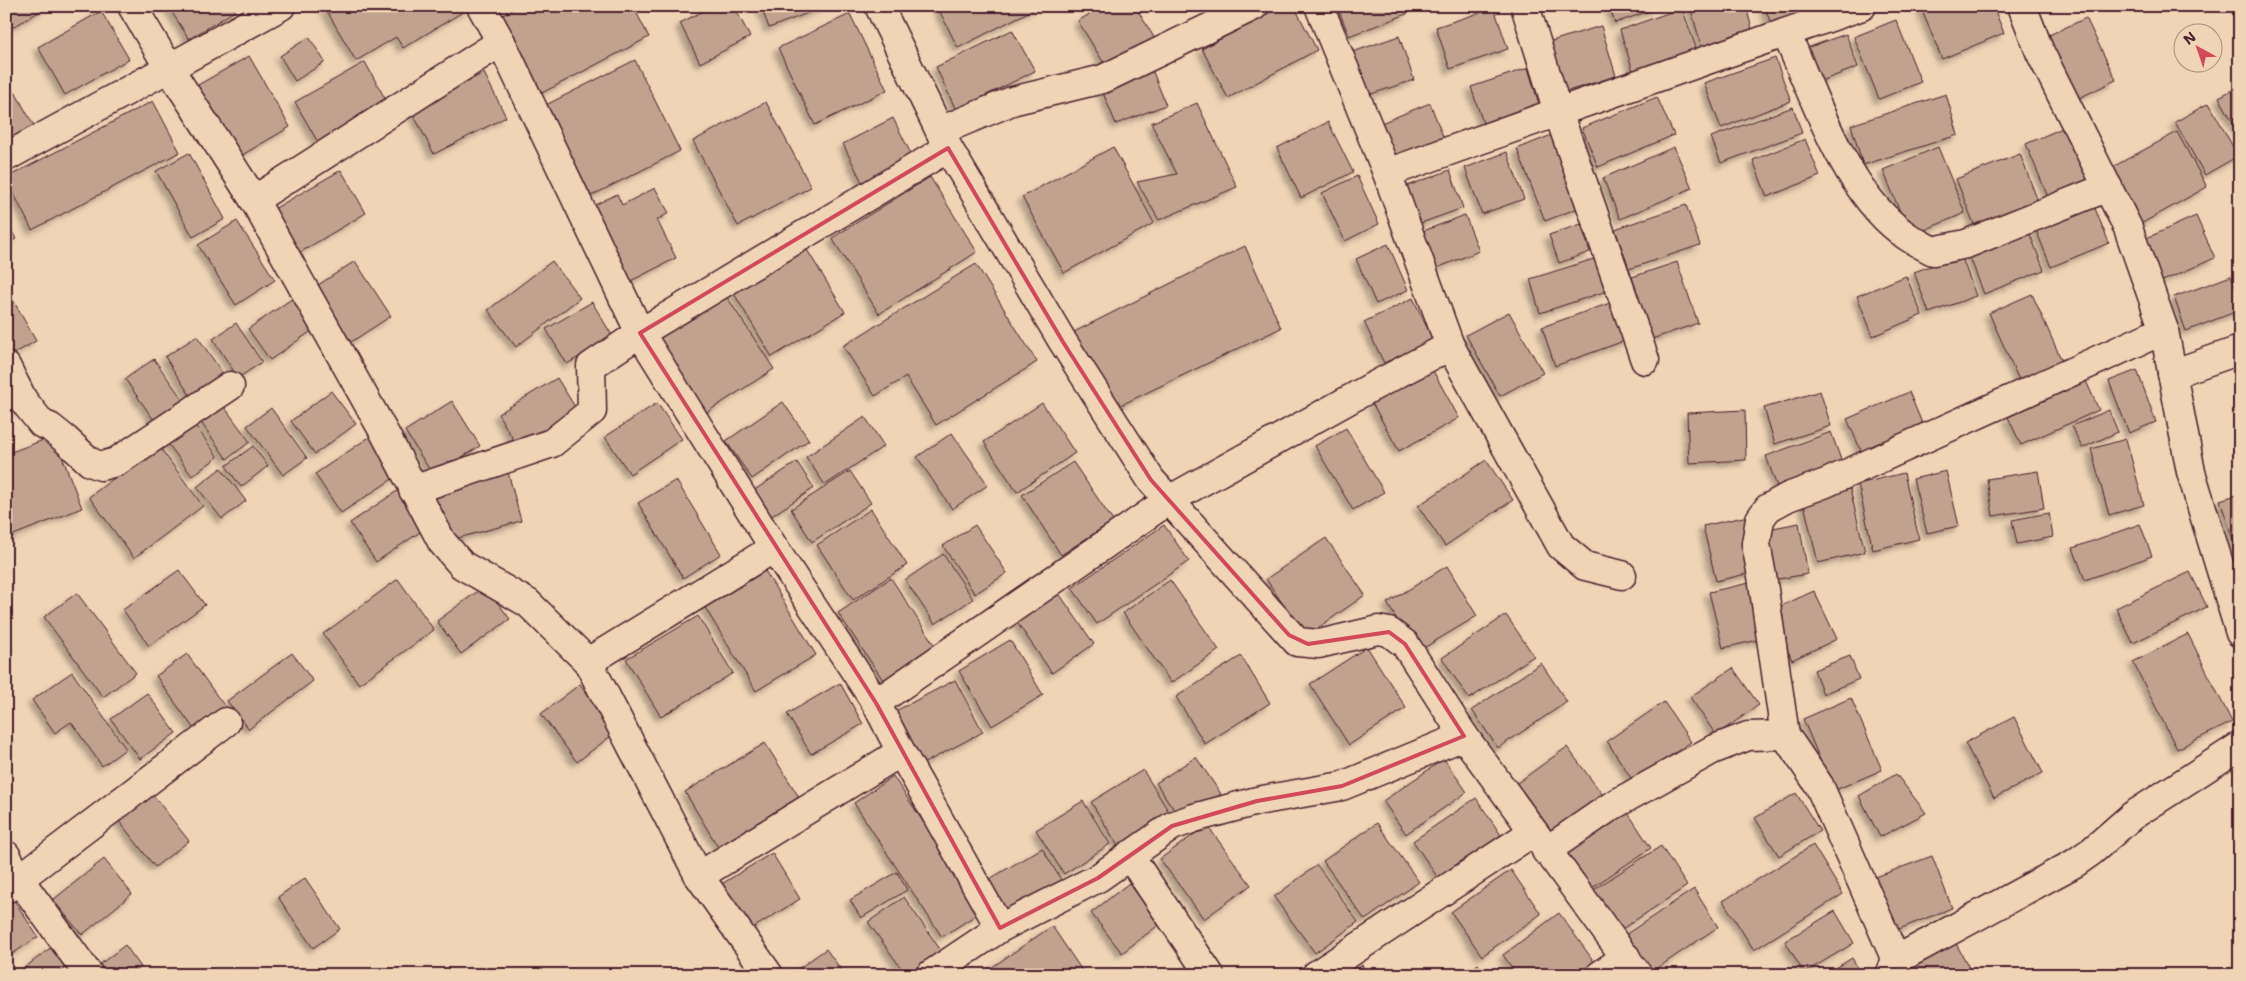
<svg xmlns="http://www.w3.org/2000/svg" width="2246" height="981" viewBox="0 0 2246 981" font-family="'Shantell Sans',sans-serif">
  <defs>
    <filter id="shadow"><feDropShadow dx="-4.5" dy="4.5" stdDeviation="2.5" flood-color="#0004"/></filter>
  </defs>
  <rect width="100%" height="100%" fill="#efd4b6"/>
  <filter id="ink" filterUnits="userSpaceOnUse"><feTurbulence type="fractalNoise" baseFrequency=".02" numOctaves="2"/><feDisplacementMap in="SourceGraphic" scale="10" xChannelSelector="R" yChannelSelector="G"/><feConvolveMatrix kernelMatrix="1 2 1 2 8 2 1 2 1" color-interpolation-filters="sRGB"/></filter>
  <g filter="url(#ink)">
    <g fill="#c1a28f" stroke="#4a1f2b" filter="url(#shadow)">
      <path d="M6,6H49L10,29L6,22Z"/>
      <path d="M168,6H232L235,11L189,39Z"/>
      <path d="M324,6H470L471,7L403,48L396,37L356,61Z"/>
      <path d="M519,6H633L649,37L542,93L501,16Z"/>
      <path d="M713,6H734L750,37L700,63L680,23Z"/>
      <path d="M761,6H826L769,28Z"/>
      <path d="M937,6H1040L958,48Z"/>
      <path d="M1103,6H1135L1158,44L1110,73L1078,21Z"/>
      <path d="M1282,6H1294L1317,50L1228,98L1202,49Z"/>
      <path d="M1337,6H1404L1407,14L1349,36Z"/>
      <path d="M1609,6H1655V9L1615,23Z"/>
      <path d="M1690,6H1746L1754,37L1703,52Z"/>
      <path d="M1764,6H1804L1805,10L1771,23Z"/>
      <path d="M1925,6H1993L2004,33L1942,59L1921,8Z"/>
      <path d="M1494,8L1508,49L1450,69L1436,27Z"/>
      <path d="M1682,8L1698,53L1634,74L1620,30Z"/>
      <path d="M101,11L129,59L65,95L38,47Z"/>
      <path d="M850,14L887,90L815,125L778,48Z"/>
      <path d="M2086,18L2116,80L2075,100L2045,37Z"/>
      <path d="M1896,20L1921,82L1879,99L1854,37Z"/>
      <path d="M1601,26L1616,76L1558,94L1542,44Z"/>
      <path d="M1012,30L1035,71L956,110L936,67Z"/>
      <path d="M1846,34L1858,67L1813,84L1801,50Z"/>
      <path d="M1399,36L1414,80L1359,98L1344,55Z"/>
      <path d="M309,37L325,62L295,81L280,56Z"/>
      <path d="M249,56L290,127L232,161L191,89Z"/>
      <path d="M1775,58L1791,101L1721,128L1704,83Z"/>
      <path d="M635,60L680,151L591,196L546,105Z"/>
      <path d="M365,62L388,104L319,144L295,102Z"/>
      <path d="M1151,67L1166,105L1116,124L1101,88Z"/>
      <path d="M1528,68L1541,111L1485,129L1471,87Z"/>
      <path d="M484,73L506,117L434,154L411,110Z"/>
      <path d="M2240,86V135L2219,97Z"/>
      <path d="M15,92L38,133L15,146L6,131V97Z"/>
      <path d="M1946,94L1958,135L1863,165L1851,125Z"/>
      <path d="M1657,97L1674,135L1598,167L1582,128Z"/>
      <path d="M153,101L180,152L32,230L6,178Z"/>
      <path d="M766,102L811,187L738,226L693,141Z"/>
      <path d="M1197,103L1237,187L1159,220L1137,182L1177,174L1151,123Z"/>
      <path d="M1430,103L1444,139L1393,160L1379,124Z"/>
      <path d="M2209,103L2238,156L2205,175L2175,122Z"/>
      <path d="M1793,107L1802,133L1721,163L1711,137Z"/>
      <path d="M893,118L914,160L864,186L843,144Z"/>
      <path d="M1328,122L1353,172L1301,198L1277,148Z"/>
      <path d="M2067,126L2090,180L2048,197L2026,144Z"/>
      <path d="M2177,132L2207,187L2139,225L2109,169Z"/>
      <path d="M1554,134L1581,207L1545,221L1517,149Z"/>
      <path d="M1805,139L1820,176L1767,197L1753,160Z"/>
      <path d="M1113,147L1154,223L1064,273L1022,197Z"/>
      <path d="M1674,147L1692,188L1620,219L1603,178Z"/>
      <path d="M1938,147L1965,213L1910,236L1883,170Z"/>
      <path d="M1507,152L1524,199L1482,214L1465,168Z"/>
      <path d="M189,153L225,219L193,237L156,171Z"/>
      <path d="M2020,154L2039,204L1976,229L1956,179Z"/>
      <path d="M341,170L366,213L299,253L274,209Z"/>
      <path d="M1450,170L1463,208L1410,227L1397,190Z"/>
      <path d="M1357,176L1379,224L1345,241L1322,193Z"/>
      <path d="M930,177L977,252L879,314L832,238Z"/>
      <path d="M655,188L669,213L657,220L676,258L629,282L591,207L617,194L622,205Z"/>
      <path d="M2092,201L2109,243L2051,267L2034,225Z"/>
      <path d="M1686,205L1700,245L1629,269L1615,229Z"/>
      <path d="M1465,215L1479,251L1427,272L1413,235Z"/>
      <path d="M2196,216L2215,258L2158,283L2140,241Z"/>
      <path d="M6,220L16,239L6,244Z"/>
      <path d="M237,221L275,280L236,305L198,245Z"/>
      <path d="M1581,224L1590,252L1559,263L1549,235Z"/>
      <path d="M2028,229L2044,270L1984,294L1968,252Z"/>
      <path d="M1388,244L1408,290L1376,304L1356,259Z"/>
      <path d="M1245,246L1281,328L1115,408L1074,332Z"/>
      <path d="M806,248L845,312L772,357L733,292Z"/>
      <path d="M1961,255L1976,296L1929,313L1914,272Z"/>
      <path d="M1597,258L1607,291L1540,313L1530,279Z"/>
      <path d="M355,261L391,316L345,346L309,291Z"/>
      <path d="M552,261L580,298L516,347L488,310Z"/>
      <path d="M1677,262L1698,323L1652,339L1632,277Z"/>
      <path d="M976,264L1037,362L936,425L906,377L875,396L843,346Z"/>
      <path d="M1906,276L1922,315L1873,336L1857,296Z"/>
      <path d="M2231,276L2240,300V310L2186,331L2174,297Z"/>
      <path d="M723,291L774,369L701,416L651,338Z"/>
      <path d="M9,293L36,341L10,356L6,349V295Z"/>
      <path d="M299,294L320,325L270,360L248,329Z"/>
      <path d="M2032,294L2066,370L2023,389L1989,313Z"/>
      <path d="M1413,298L1433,340L1384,363L1364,322Z"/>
      <path d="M592,302L613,337L567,364L546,329Z"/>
      <path d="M1613,302L1627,340L1555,366L1542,327Z"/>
      <path d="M1509,312L1543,373L1500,396L1466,335Z"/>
      <path d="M236,323L262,362L238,378L213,339Z"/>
      <path d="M197,336L226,378L193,400L165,357Z"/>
      <path d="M154,359L190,410L161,430L125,379Z"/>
      <path d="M1432,369L1459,418L1399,451L1372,403Z"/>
      <path d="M2137,370L2156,422L2129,433L2109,381Z"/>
      <path d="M557,378L580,415L521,452L498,414Z"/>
      <path d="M2086,381L2099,410L2021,445L2008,417Z"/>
      <path d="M331,391L356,424L315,454L291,421Z"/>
      <path d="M1820,391L1831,426L1775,444L1764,408Z"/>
      <path d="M1909,392L1924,428L1863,455L1847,419Z"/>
      <path d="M452,401L480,446L433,475L405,431Z"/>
      <path d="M783,402L809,440L752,479L726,441Z"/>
      <path d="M657,403L682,439L630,474L605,437Z"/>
      <path d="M1042,403L1075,453L1017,492L984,442Z"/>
      <path d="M223,405L250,442L227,459L200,421Z"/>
      <path d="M271,408L307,458L283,475L247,426Z"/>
      <path d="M1745,410L1746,460L1689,463L1687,413Z"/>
      <path d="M2109,410L2118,432L2082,448L2072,426Z"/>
      <path d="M865,417L884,446L825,485L806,457Z"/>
      <path d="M192,421L218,457L192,476L166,441Z"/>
      <path d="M1346,428L1384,492L1353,510L1315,446Z"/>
      <path d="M1831,432L1845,471L1780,495L1766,456Z"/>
      <path d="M952,433L988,485L952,509L917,457Z"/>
      <path d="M374,434L400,474L341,513L315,474Z"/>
      <path d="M54,436L82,508L6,538V454Z"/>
      <path d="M2126,439L2144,505L2109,515L2091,449Z"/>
      <path d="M158,445L203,506L134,558L89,497Z"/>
      <path d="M253,446L268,466L241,487L226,466Z"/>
      <path d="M1486,460L1513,500L1445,546L1418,506Z"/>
      <path d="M797,462L814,488L770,517L753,491Z"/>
      <path d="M1073,462L1113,521L1061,555L1022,495Z"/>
      <path d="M221,468L246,501L222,519L197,487Z"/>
      <path d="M850,471L871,503L812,542L791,509Z"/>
      <path d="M1946,471L1959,526L1927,533L1913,479Z"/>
      <path d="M2038,471L2044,508L1993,516L1987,479Z"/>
      <path d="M508,472L521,521L447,541L433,492Z"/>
      <path d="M1904,473L1919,539L1873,550L1858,484Z"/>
      <path d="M676,480L721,554L683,578L638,503Z"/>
      <path d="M400,489L426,528L376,562L350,523Z"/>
      <path d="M1850,489L1865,552L1818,563L1803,500Z"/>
      <path d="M2240,494V551L2237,552L2220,500Z"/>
      <path d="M871,509L907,565L853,600L817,545Z"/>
      <path d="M2049,513L2053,537L2017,544L2012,520Z"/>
      <path d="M1748,516L1760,571L1716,581L1703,526Z"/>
      <path d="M1799,523L1808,574L1772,580L1763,530Z"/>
      <path d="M2140,524L2152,556L2085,580L2073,548Z"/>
      <path d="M975,525L1007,573L975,594L943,546Z"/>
      <path d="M1164,525L1189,561L1097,624L1072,588Z"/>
      <path d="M1326,538L1365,595L1305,637L1266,579Z"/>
      <path d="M943,554L973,599L935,624L905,580Z"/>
      <path d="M2240,562V582L2233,564Z"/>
      <path d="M1447,566L1477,616L1417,652L1387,603Z"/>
      <path d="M764,569L816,655L756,691L704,606Z"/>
      <path d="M179,570L205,605L149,646L123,610Z"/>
      <path d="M2190,572L2207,607L2133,643L2116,608Z"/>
      <path d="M891,578L937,649L885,683L838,613Z"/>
      <path d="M398,579L434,630L359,684L323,634Z"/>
      <path d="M1170,580L1219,650L1171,683L1123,613Z"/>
      <path d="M1758,581L1771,637L1723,648L1709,592Z"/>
      <path d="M485,586L510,619L461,654L437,621Z"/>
      <path d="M1814,591L1837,639L1792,660L1770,611Z"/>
      <path d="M1058,592L1094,644L1052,673L1016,621Z"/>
      <path d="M77,593L136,673L103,697L44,617Z"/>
      <path d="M1506,615L1534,656L1469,699L1442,658Z"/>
      <path d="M698,616L733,673L661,717L626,659Z"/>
      <path d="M2188,634L2232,722L2177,749L2133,662Z"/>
      <path d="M1010,640L1043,695L992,726L959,671Z"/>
      <path d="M1367,647L1406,708L1349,745L1310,684Z"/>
      <path d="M292,653L313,681L249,729L227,701Z"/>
      <path d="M187,654L225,707L194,729L156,676Z"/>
      <path d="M1241,656L1270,703L1205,744L1176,697Z"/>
      <path d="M1850,656L1859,679L1823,694L1814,670Z"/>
      <path d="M1541,663L1567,702L1498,748L1472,710Z"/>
      <path d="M1733,668L1759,705L1716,735L1690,697Z"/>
      <path d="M72,672L126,749L102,766L71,722L55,733L32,700Z"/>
      <path d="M955,680L983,732L915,768L888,715Z"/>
      <path d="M840,683L863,724L811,754L787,714Z"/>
      <path d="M580,684L616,732L577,762L541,714Z"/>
      <path d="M147,693L176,733L140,759L111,719Z"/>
      <path d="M1851,698L1882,770L1833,791L1803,719Z"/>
      <path d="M1664,702L1691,742L1633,781L1607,741Z"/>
      <path d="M2014,717L2043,773L1994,798L1965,743Z"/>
      <path d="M765,743L799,797L718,847L685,792Z"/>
      <path d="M1567,747L1605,798L1550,837L1513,786Z"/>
      <path d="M1196,757L1221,794L1181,820L1156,783Z"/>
      <path d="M1444,759L1467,792L1406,834L1383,801Z"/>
      <path d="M1143,770L1172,817L1120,849L1091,802Z"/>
      <path d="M1896,774L1926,813L1880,837L1859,796Z"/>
      <path d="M893,776L982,911L942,937L854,803Z"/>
      <path d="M150,791L189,841L155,867L116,817Z"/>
      <path d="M1796,793L1820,831L1779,856L1755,818Z"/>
      <path d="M1476,798L1501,835L1438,878L1413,841Z"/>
      <path d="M1083,801L1110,844L1064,874L1036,830Z"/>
      <path d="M1626,810L1651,848L1587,891L1561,853Z"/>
      <path d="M1377,823L1419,882L1365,920L1323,861Z"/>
      <path d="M1207,825L1251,885L1204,919L1160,859Z"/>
      <path d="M1813,845L1843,894L1754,950L1723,901Z"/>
      <path d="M1661,846L1687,886L1619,931L1593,890Z"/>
      <path d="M1042,848L1066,888L1013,920L988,880Z"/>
      <path d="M772,853L800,899L748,931L720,885Z"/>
      <path d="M1932,856L1952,908L1894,931L1873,878Z"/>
      <path d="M104,859L132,894L82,935L53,900Z"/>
      <path d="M1317,865L1358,922L1315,953L1274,897Z"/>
      <path d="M1511,870L1541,914L1482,956L1451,912Z"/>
      <path d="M897,872L907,890L861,918L850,900Z"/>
      <path d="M305,878L340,929L313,948L278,897Z"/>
      <path d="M1129,883L1160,924L1122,953L1091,913Z"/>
      <path d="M1694,889L1718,927L1650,973L1625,935Z"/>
      <path d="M904,897L944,955L917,975H906L868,922Z"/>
      <path d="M14,900L38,937L6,958V905Z"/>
      <path d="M1835,911L1854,943L1804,973L1785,941Z"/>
      <path d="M1559,913L1595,963L1579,975H1517L1503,955Z"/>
      <path d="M1052,926L1085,975H982V974Z"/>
      <path d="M1953,938L1973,975H1904L1900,967Z"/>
      <path d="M125,945L141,967L130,975H100L95,968Z"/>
      <path d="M53,946L68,966L56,975H15Z"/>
      <path d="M826,949L845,975H790Z"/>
      <path d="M1852,958L1862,975H1825Z"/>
      <path d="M1194,963L1203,975H1178Z"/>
      <path d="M1478,964L1486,975H1464Z"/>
      <path d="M1362,965L1369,975H1349Z"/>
    </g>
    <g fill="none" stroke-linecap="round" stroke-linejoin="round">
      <defs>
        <g id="minor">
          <path d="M132,6L169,68L281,6"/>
          <path d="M481,6L501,42L640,333L774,548L876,703L901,752L1000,928"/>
          <path d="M879,6L948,148L1063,342L1151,480L1297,642L1319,644L1378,630L1389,632L1405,644L1464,736L1638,975"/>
          <path d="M1525,6L1558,112L1862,6"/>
          <path d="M2022,6L2040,52L2128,228L2164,330L2191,472L2240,633"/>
          <path d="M1786,33C1814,96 1844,188 1900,231C1909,239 1922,245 1933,251L1966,244L2108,187"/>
          <path d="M940,131L1012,101L1103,79L1254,6"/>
          <path d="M6,157L169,68L254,200L385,434L442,542L462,565L528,603L588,662L699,876L769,975"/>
          <path d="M1387,173L1558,112L1645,360"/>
          <path d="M254,200L501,42"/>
          <path d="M1450,346L1561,546L1585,566L1622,575"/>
          <path d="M6,366L23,400L42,424L50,427L65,439L90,462L101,466L116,462L230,386"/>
          <path d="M2172,374L2240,350"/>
          <path d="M413,490L552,443L592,411L591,366L640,333L948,148"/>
          <path d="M588,662L774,548"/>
          <path d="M876,703L1169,500L1370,388L1450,346L1387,173L1319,6"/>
          <path d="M1785,735L1762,576L1756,544L1760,519L1768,508L1788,497L1826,483L2164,330"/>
          <path d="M1546,851L1610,807L1712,750L1748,736L1785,735L1819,785L1896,960"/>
          <path d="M6,855L19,879L89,975"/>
          <path d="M1129,855L1210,975"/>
          <path d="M699,876L901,752"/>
          <path d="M6,889L226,722"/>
          <path d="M930,975L1000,928L1098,878L1172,826L1194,818L1257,801L1342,786L1464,736"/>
          <path d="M1316,975L1533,832"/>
          <path d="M1600,975L1626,957"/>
          <path d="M1890,975L1896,960L2075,863L2092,851L2132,816L2240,746"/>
        </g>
      </defs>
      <use href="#minor" stroke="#4a1f2b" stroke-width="31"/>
      <use href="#minor" stroke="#efd4b6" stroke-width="28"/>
    </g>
  </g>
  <path fill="none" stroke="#d1495b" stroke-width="4" stroke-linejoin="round" d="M948,148L1063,342L1151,480L1289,635L1308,644L1389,632L1405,644L1464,736L1342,786L1257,801L1172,826L1098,878L1000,928L876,703L640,333Z"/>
  <rect width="2246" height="981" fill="none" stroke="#efd4b6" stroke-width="25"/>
  <rect x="12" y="12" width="2221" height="956" fill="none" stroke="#4a1f2b" stroke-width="2" filter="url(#ink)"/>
  <g transform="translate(2198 48) rotate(320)"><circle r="24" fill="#efd4b6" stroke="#ad8c7e"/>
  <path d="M0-4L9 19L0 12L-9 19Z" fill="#d1495b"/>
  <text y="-8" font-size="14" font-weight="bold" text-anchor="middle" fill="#4a1f2b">N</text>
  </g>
</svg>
